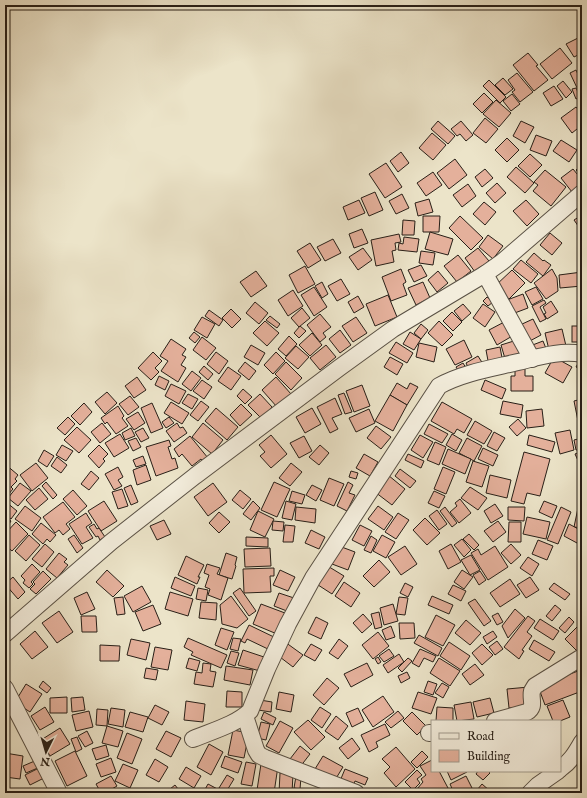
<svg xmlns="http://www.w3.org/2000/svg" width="587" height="798" viewBox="0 0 587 798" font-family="'IM FELL English',serif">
  <rect width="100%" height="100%" fill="#ece4c9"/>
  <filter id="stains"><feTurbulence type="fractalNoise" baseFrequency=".005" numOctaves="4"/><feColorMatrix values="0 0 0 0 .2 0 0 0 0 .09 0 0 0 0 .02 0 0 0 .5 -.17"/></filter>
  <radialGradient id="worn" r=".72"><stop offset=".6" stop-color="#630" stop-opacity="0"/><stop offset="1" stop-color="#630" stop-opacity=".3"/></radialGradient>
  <g fill="#e4b09b" stroke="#281f17">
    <path d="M580,37L582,41V53L574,57L566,44Z"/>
    <path d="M560,48L572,63L552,79L540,64Z"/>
    <path d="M528,53L538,65L536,66L548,80L534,91L513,65Z"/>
    <path d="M576,70L582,83V88L578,90L570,73Z"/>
    <path d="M517,73L533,92L520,102L512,92L515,90L508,80Z"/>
    <path d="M503,78L513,89L505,95L495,85Z"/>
    <path d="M489,80L506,97L500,103L483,86Z"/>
    <path d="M563,81L572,92L566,98L557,86Z"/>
    <path d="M554,86L563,99L551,106L543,93Z"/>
    <path d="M576,88L578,92L582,90V96L576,99L572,89Z"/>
    <path d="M484,93L493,102L482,113L473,104Z"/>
    <path d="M512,94L520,104L511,111L503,101Z"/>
    <path d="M496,100L511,113L499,127L483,114Z"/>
    <path d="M576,107L582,114V125L572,133L561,118Z"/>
    <path d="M485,118L498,129L486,143L473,133Z"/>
    <path d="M438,121L455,136L448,144L431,129Z"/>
    <path d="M461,121L473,135L466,141L460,134L457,136L451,129Z"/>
    <path d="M521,121L534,127L525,143L513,136Z"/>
    <path d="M432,133L446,145L433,160L419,148Z"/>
    <path d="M536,135L552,141L546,156L530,150Z"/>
    <path d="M507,138L519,150L507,162L495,150Z"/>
    <path d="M561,140L577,150L569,162L553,151Z"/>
    <path d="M401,152L409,163L398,172L390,161Z"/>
    <path d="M530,154L542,165L530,177L518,166Z"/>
    <path d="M455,159L467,175L449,189L437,173Z"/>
    <path d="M386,163L402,187L385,198L369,174Z"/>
    <path d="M582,165V177L576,170Z"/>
    <path d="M516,167L534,183L525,193L507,177Z"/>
    <path d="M485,169L493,178L482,187L475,177Z"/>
    <path d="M573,169L582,180V184L572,192L561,178Z"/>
    <path d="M545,170L566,187L551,206L533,191L538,185L534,182Z"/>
    <path d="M433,172L442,185L426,196L417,183Z"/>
    <path d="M497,183L506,193L495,203L486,193Z"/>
    <path d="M468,184L476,196L462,207L453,195Z"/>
    <path d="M375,192L383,210L369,216L361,198Z"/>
    <path d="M402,194L409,208L396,214L389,201Z"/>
    <path d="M429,199L433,212L418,216L415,203Z"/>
    <path d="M359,200L365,213L348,220L343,207Z"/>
    <path d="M526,200L539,214L527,226L513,211Z"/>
    <path d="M484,202L496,212L485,225L473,214Z"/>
    <path d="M582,215V230H581L574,220Z"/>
    <path d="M423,216H440L439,232H423Z"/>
    <path d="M460,216L483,238L471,250L449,228Z"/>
    <path d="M403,220L415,221L414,235H402Z"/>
    <path d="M362,229L368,243L354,248L349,234Z"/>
    <path d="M430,232L453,239L448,255L425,249Z"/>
    <path d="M550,233L562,243L552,255L540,245Z"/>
    <path d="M399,234L401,242L395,243L396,250L392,251L394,262L376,266L371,240Z"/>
    <path d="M488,235L503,246L493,259L479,247Z"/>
    <path d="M404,237L419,239L417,252L398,250L399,243L403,244Z"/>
    <path d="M333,239L341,253L325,261L317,247Z"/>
    <path d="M310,243L321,260L308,268L297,251Z"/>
    <path d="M363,248L372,260L358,270L349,257Z"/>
    <path d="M478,248L489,261L475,272L465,258Z"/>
    <path d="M421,251L435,253L433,265L419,263Z"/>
    <path d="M534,253L543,261L544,260L551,265L543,276L526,262Z"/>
    <path d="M458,255L471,271L457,282L444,266Z"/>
    <path d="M521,260L538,274L531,283L513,269Z"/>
    <path d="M421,265L427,276L414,282L408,270Z"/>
    <path d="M305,266L315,284L298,293L289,275Z"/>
    <path d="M401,269L406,282L403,284L407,295L391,301L382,277Z"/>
    <path d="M552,269L557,278L558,291L546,299L534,283Z"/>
    <path d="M512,270L525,283L509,299L495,286Z"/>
    <path d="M256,271L267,286L251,297L240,282Z"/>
    <path d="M438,271L448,283L437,292L428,280Z"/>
    <path d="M582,272V286L560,288L559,275Z"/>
    <path d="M341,279L350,294L337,301L328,286Z"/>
    <path d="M322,282L328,294L322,298L315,286Z"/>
    <path d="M423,282L430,298L416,305L408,288Z"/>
    <path d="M314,287L327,307L314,316L301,295Z"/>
    <path d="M536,287L543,299L532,305L525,292Z"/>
    <path d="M293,290L303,306L288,316L278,300Z"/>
    <path d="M523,294L528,308L512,314L507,300Z"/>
    <path d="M388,295L397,317L375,326L366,304Z"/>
    <path d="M358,296L364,307L354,313L348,302Z"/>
    <path d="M487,297L493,302L488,306L483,301Z"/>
    <path d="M544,300L546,303L540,307L546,319L540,322L532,306Z"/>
    <path d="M551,301L558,312L547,319L544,314L546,313L543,307Z"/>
    <path d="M255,302L268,313L259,324L246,313Z"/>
    <path d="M463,304L471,313L462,321L454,311Z"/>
    <path d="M483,304L495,312L485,327L473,318Z"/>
    <path d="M302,308L310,318L299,327L291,318Z"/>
    <path d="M231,309L241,319L232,328L222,318Z"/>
    <path d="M209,310L223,320L219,326L205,316Z"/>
    <path d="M452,312L462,322L453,331L443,321Z"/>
    <path d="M320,314L331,327L323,333L326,337L320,342L307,325Z"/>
    <path d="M270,316L280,324L277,328L266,320Z"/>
    <path d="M202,317L215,324L207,338L194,330Z"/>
    <path d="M356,317L367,333L353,342L342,326Z"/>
    <path d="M533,319L541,335L528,342L520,325Z"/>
    <path d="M508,320L514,335L497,345L489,330Z"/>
    <path d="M265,321L279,333L267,346L253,333Z"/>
    <path d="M439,321L453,335L442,346L428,333Z"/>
    <path d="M421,324L428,330L421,339L414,333Z"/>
    <path d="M300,326L306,331L299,338L294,333Z"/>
    <rect x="572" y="326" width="10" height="16"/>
    <path d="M562,329L566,346L549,350L545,333Z"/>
    <path d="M340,330L351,345L340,353L329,339Z"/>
    <path d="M194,332L200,337L195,343L189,338Z"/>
    <path d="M410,332L421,339L414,350L403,344Z"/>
    <path d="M312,333L322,345L310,356L299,345Z"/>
    <path d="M289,336L297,344L286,356L278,349Z"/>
    <path d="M202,337L216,348L206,360L193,350Z"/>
    <path d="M171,339L186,349L182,355L186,357L181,365L186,368L178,382L161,371L168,361L160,356Z"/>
    <path d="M464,340L472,357L455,365L446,349Z"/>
    <path d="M517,340L521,356L506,362L501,345Z"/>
    <path d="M543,341L547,351L534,356L530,346Z"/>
    <path d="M396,342L413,353L407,363L389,353Z"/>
    <path d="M419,343L437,347L434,362L416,357Z"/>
    <path d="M251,345L265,353L258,365L244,357Z"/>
    <path d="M326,345L336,357L320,370L310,358Z"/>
    <path d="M296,346L309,357L298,369L285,358Z"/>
    <path d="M500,347L503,363L489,366L486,350Z"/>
    <path d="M153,352L162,361L155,368L159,372L151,380L138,368Z"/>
    <path d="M216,352L228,361L219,374L207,364Z"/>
    <path d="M276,352L285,361L273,374L264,365Z"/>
    <path d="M478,356L483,364L470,371L466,363Z"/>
    <path d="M582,356V370L576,367Z"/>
    <path d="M390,357L403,364L397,375L384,367Z"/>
    <path d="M554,357L572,367L563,383L545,373Z"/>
    <path d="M245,362L256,371L249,380L238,371Z"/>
    <path d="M286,362L302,378L291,390L275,374Z"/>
    <path d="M463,363L466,368L459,372L456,367Z"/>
    <path d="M204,366L213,374L208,380L199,372Z"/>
    <path d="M228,367L241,376L231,390L218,381Z"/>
    <path d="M515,368H525V376H533V391H511V376H515Z"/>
    <path d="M192,371L201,378L191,391L182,384Z"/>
    <path d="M159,376L169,381L165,390L155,385Z"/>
    <path d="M137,377L146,390L134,398L125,386Z"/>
    <path d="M276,377L291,394L277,407L262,390Z"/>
    <path d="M202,380L212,387L204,399L193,391Z"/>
    <path d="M485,380L506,389L502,399L481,390Z"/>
    <path d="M397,383L407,389L410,383L418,387L407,405L390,395Z"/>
    <path d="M171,384L186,391L179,404L165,396Z"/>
    <path d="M362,385L370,406L354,412L346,391Z"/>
    <path d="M243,389L252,397L245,404L237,396Z"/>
    <path d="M107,392L117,403L105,414L95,402Z"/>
    <path d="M344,393L352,412L345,414L338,395Z"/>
    <path d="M188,394L198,399L192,409L182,403Z"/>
    <path d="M260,394L272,407L261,418L248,405Z"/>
    <path d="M390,395L407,405L393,431L375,421Z"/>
    <path d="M130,396L139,407L128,415L119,404Z"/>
    <path d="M335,398L342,414L332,418L338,429L330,433L317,407Z"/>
    <path d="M582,399V425L579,426L574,401Z"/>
    <path d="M201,401L209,407L198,421L190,415Z"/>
    <path d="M503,401L523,405L521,418L500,414Z"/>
    <path d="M171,402L189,413L182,424L164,413Z"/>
    <path d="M442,402L472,419L464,433L457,429L454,434L431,421Z"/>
    <path d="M84,403L92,412L80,425L71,416Z"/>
    <path d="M152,403L163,428L151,433L141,408Z"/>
    <path d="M241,404L252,415L240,426L230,415Z"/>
    <path d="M118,406L124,416L122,418L128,426L116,434L107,422L105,424L101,418Z"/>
    <path d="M216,408L238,427L227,440L205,421Z"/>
    <path d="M312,408L321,424L305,433L296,417Z"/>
    <path d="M369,409L375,423L356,432L349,418Z"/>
    <path d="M542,409L544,426L527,428L526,411Z"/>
    <path d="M138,412L145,423L134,430L126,419Z"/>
    <path d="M68,417L75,424L65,435L57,428Z"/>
    <path d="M169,417L174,423L166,428L162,422Z"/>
    <path d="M518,419L526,428L517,436L509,427Z"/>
    <path d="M475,421L492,431L484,444L467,435Z"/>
    <path d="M102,423L111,434L100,443L91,432Z"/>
    <path d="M177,423L180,428L183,427L187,433L174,442L166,431Z"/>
    <path d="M203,423L223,440L212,454L192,437Z"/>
    <path d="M429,424L448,434L442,443L424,434Z"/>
    <path d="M376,426L391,437L381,449L367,438Z"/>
    <path d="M77,427L91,440L79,453L64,440Z"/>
    <path d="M131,428L135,436L125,440L122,433Z"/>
    <path d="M143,428L149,438L141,442L135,432Z"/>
    <path d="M570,430L574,450L560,454L555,433Z"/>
    <path d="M494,432L505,438L497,451L487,446Z"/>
    <path d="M120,434L129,448L114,457L105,443Z"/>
    <path d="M452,434L462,440L456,451L446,445Z"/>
    <path d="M271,435L287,454L271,468L260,456L265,452L259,445Z"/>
    <path d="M420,435L433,442L423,458L411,450Z"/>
    <path d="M529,435L555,442L552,452L527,445Z"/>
    <path d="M190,436L208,458L203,462L201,459L192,466L182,454L179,457L174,449Z"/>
    <path d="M304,436L312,451L299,458L290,443Z"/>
    <path d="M136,438L141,447L133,451L128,441Z"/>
    <path d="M467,438L482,446L474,461L459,453Z"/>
    <path d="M582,438V449L576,450L574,440Z"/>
    <path d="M169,440L171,446L168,447L172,459L175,458L178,468L156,476L146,447Z"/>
    <path d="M435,442L446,447L439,465L427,460Z"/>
    <path d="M62,445L73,451L66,461L56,455Z"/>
    <path d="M99,445L108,454L103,459L105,461L99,468L88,456Z"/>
    <path d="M320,445L329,453L319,465L309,457Z"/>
    <path d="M483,448L498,455L493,466L478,459Z"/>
    <path d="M448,449L471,459L465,474L442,464Z"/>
    <path d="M44,450L54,456L47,467L38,461Z"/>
    <path d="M582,451V469L575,454Z"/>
    <path d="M524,452L550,459L540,496L527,493L524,504L511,501Z"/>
    <path d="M364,454L378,462L370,476L356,468Z"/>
    <path d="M408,454L424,461L421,468L405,460Z"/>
    <path d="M143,456L146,464L136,467L133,460Z"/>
    <path d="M57,457L67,465L61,473L51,466Z"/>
    <path d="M473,461L489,466L482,487L466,482Z"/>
    <path d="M36,463L48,478L32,491L20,475Z"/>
    <path d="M291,463L302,472L290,486L279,478Z"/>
    <path d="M5,464L18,475L15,479L17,481L11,487L13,489L7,496L5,494Z"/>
    <path d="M146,465L151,480L137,485L133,470Z"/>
    <path d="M118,467L123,477L118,480L122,486L114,490L105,474Z"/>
    <path d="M443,467L455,472L446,494L434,489Z"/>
    <path d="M400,469L416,481L410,488L395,476Z"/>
    <path d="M91,471L99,478L89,490L81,484Z"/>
    <path d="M351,471L358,473L356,479L349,477Z"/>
    <path d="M388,475L405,489L392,505L375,492Z"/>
    <path d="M490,475L511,480L507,498L486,493Z"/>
    <path d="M329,478L344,484L334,506L320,500Z"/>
    <path d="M46,482L57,495L53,499L42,486Z"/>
    <path d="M274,482L290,489L277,517L261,510Z"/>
    <path d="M348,482L353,485L349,493L355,495L347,511L337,506Z"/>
    <path d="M20,483L31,491L18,506L8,498Z"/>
    <path d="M213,483L227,502L208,516L194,497Z"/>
    <path d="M131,485L138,502L131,505L124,488Z"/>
    <path d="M312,485L322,490L316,501L306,495Z"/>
    <path d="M470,487L487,498L478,510L461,498Z"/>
    <path d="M39,488L48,499L35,510L26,500Z"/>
    <path d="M122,489L128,506L118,509L112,492Z"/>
    <path d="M73,490L87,506L77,515L63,499Z"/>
    <path d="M240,490L251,499L243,509L232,500Z"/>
    <path d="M292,491L305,495L302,504L289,501Z"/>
    <path d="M434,491L445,496L439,508L428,503Z"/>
    <path d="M460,499L471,513L459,523L450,512L457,506L455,503Z"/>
    <path d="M104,501L117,521L101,531L88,511Z"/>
    <path d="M253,501L260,508L251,520L243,514Z"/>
    <path d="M286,501L296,504L292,520L282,518Z"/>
    <path d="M544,501L557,506L552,518L539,512Z"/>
    <path d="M6,502L17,511L11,519L5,515V503Z"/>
    <path d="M63,502L75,517L66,524L70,529L63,535L59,530L55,533L43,517Z"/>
    <path d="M495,504L503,516L491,523L484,511Z"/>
    <path d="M25,506L41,518L32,531L15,519Z"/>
    <path d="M378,506L393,517L384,530L368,519Z"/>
    <path d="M296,507L316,509L315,523L295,520Z"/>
    <path d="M445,507L457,523L452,527L440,511Z"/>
    <path d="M508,507H525L524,521L508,520Z"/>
    <path d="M561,507L571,512L558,544L547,540Z"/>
    <path d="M578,508L582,509V528L574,527Z"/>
    <path d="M437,510L447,524L439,530L429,516Z"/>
    <path d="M258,511L274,519L265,537L250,530Z"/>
    <path d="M219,512L230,522L219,533L209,523Z"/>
    <path d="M86,513L92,523L86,527L93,538L82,544L69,524Z"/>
    <path d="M398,513L409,520L396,539L385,532Z"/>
    <path d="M5,517L11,521L5,530Z"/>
    <path d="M527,517L550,522L546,539L523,534Z"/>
    <path d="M425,518L440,533L427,545L413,530Z"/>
    <path d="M164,520L171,534L157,540L150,526Z"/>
    <path d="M273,521L284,522L283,531L272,530Z"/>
    <path d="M498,521L506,532L493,542L484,531Z"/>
    <path d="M16,522L28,534L12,551L5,545V534Z"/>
    <path d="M509,522H521V542H508Z"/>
    <path d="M41,523L56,535L50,542L47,539L43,544L32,534Z"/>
    <path d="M94,524L97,529L99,528L105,537L100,540L98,536L96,537L89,527Z"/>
    <path d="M569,524L582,531L577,543L564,536Z"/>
    <path d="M285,525L295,526L293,542H283Z"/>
    <path d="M360,525L372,531L364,546L352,540Z"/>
    <path d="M311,530L325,537L319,549L305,543Z"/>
    <path d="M469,534L479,545L474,550L463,539Z"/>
    <path d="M29,535L40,545L26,561L15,551Z"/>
    <path d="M74,535L83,548L77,553L68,539Z"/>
    <path d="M382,535L395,542L386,558L373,551Z"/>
    <path d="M371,536L377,540L371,553L364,550Z"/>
    <path d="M246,537L268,538V547L246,546Z"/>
    <path d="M462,539L471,550L464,557L454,545Z"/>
    <path d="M538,540L553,546L547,560L532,554Z"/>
    <path d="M45,544L54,552L42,567L32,559Z"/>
    <path d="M451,544L461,562L448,569L439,551Z"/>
    <path d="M511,544L521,555L511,564L501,553Z"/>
    <path d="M339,546L355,552L348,570L332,564Z"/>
    <path d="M405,546L417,564L401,575L388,557Z"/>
    <path d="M495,546L508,567L488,580L471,553L478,549L481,555Z"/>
    <path d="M270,548L271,566L245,567L244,549Z"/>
    <path d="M59,553L67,559L64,562L68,565L57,578L46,569Z"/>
    <path d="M226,553L237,557L235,565L236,566L232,579L219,575Z"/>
    <path d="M471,555L480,570L470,575L461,560Z"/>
    <path d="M186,556L204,565L198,577H200L197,584L178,575Z"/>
    <path d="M528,557L539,564L532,576L520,568Z"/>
    <path d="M379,560L390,572L374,587L363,576Z"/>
    <path d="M32,564L40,572L31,582L33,584L29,588L23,583L25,580L21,576Z"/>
    <path d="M207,564L220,568L217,574L228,578L221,600L208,595L210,589L205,587L209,575L204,573Z"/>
    <path d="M326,565L344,576L332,594L315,583Z"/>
    <path d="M274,568V576H270L271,592L244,593L243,569Z"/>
    <path d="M107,570L124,586L113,597L96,582Z"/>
    <path d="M280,570L295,577L288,591L273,585Z"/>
    <path d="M462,570L473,577L464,589L454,582Z"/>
    <path d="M43,571L51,579L36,594L30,589L35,584L33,582Z"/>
    <path d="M480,571L486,580L479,585L473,575Z"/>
    <path d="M13,577L25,592L18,599L5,584Z"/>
    <path d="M175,577L195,586L191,596L171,588Z"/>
    <path d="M530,577L539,590L526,598L517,585Z"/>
    <path d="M510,579L520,594L500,607L490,593Z"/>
    <path d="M344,582L360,593L351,607L335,596Z"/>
    <path d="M405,583L413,587L408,597L400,593Z"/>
    <path d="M554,583L570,594L565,600L549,589Z"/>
    <path d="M453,585L466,591L461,601L448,594Z"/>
    <path d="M142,586L151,602L133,612L124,596Z"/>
    <path d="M198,588L208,590L206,601L196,599Z"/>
    <path d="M240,588L256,611L249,616L233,593Z"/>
    <path d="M87,592L95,609L81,615L74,598Z"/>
    <path d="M170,592L193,599L188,616L165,609Z"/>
    <path d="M279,593L297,599L292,613L274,606Z"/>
    <path d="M231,596L248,619L237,628L222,624L220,605Z"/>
    <path d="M432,596L453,605L449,614L428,605Z"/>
    <path d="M123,597L125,614L117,615L114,598Z"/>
    <path d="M399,597L408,598L405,615L396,614Z"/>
    <path d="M475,599L491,621L484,626L468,603Z"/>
    <path d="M201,602L217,603L216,620L199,618Z"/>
    <path d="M261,604L285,613L277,634L253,624Z"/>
    <path d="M393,604L398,621L384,625L380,608Z"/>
    <path d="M153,605L161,624L143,631L135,612Z"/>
    <path d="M555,605L561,610L552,621L546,616Z"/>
    <path d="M515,609L525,618L508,638L502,626Z"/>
    <path d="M59,611L73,632L57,643L42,623Z"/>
    <path d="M379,612L382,627L375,629L371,614Z"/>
    <path d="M498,613L503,622L497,625L492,616Z"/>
    <path d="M363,614L372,624L362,633L353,623Z"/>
    <path d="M436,615L455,625L443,646L425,637Z"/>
    <path d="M81,616H96L97,632H82Z"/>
    <path d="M528,616L535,621L527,632L532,636L522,650L524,651L519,659L504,647Z"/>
    <path d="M316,617L328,623L321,639L308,633Z"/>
    <path d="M569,617L574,622L565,633L559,628Z"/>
    <path d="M540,619L559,631L553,640L534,628Z"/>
    <path d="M466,620L481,633L470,645L455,633Z"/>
    <path d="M399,623H414L415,638L400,639Z"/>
    <path d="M581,623L582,624V654L581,655L565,639Z"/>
    <path d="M249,625L276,638L270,650L247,639L245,643L241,641Z"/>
    <path d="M391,626L395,637L386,640L382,630Z"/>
    <path d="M221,628L234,632L227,650L215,645Z"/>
    <path d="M35,631L48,647L32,659L20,644Z"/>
    <path d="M493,631L497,637L487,644L483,637Z"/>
    <path d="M378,632L389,646L373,659L362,645Z"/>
    <path d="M419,635L442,648L438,656L414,643Z"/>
    <path d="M188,638L227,655L221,668L191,655L193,652L184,647Z"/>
    <path d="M233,638L241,639L238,651L230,649Z"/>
    <path d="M131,639L150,643L146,660L127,655Z"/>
    <path d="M339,639L348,646L338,659L329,653Z"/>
    <path d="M534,640L555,652L549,661L529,649Z"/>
    <path d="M497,641L503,649L495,655L489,647Z"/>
    <path d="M285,642L303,655L293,667L276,654Z"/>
    <path d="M449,642L470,656L461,670L440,656Z"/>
    <path d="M311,644L322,650L315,661L304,655Z"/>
    <path d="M482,644L493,655L482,665L472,653Z"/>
    <path d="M100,645L120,646L119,661H100Z"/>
    <path d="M155,647L172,650L168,670L151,667Z"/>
    <path d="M389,649L394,656L384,662L379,656Z"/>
    <path d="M420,649L436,656L433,662L424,658L419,667L412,663Z"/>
    <path d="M243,650L264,657L260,671L238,665Z"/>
    <path d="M231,651L239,653L235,666L227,663Z"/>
    <path d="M399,654L404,662L388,673L383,665Z"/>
    <path d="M378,657L381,662L378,664L375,659Z"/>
    <path d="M189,658L200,661L197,671L186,668Z"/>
    <path d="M408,658L412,661L402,672L398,668Z"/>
    <path d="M439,658L460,671L450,686L430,673Z"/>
    <path d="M203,663L211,664L210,671L216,672L213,687L194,684L196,672L202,673Z"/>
    <path d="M367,663L373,675L351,687L344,674Z"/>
    <path d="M475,664L484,675L470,685L462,674Z"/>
    <path d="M226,666L253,670L250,685L224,680Z"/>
    <path d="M146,668L158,670L156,680L144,678Z"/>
    <path d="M578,671L582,682V691L545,705L538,686Z"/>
    <path d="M407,672L410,678L401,683L398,676Z"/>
    <path d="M327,678L339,688L324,705L313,695Z"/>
    <path d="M43,681L51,688L47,693L39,687Z"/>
    <path d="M428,681L437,684L433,695L424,692Z"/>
    <path d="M442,683L449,687L443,698L435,693Z"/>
    <path d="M26,684L42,694L30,712L15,702Z"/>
    <path d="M529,687L531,706L509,708L507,689Z"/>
    <path d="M227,691L242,692V707H226Z"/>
    <path d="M279,692L294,695L291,712L276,709Z"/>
    <path d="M418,692L437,698L431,714L412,708Z"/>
    <path d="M383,696L394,712L373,727L362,710Z"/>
    <path d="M67,697V713H50V698Z"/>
    <path d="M83,697L85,710L72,712L71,698Z"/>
    <path d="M490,698L494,713L477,717L473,702Z"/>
    <path d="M260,700L272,702L271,712L258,710Z"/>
    <path d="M563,700L570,717L560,721H553L547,706Z"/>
    <path d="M186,701L205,704L203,722L184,720Z"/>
    <path d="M471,702L474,719L457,721L454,705Z"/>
    <path d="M155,705L169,712L162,725L148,718Z"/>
    <path d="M45,707L54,722L40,730L31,716Z"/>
    <path d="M320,707L331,714L322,728L311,720Z"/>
    <path d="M437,707L453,708V721H436Z"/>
    <path d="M111,708L125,710L123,727L108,724Z"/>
    <path d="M358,708L364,721L352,727L346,713Z"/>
    <path d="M97,709L108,710L107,726L96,725Z"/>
    <path d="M89,711L93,727L76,731L72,715Z"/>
    <path d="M398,711L404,718L391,728L385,722Z"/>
    <path d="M130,712L148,717L143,732L125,727Z"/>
    <path d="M264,712L276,718L273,725L261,719Z"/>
    <path d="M412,712L426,726L417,735L403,721Z"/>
    <path d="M336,716L348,726L338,740L325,731Z"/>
    <path d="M308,720L325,737L311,750L294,732Z"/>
    <path d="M280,721L293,728L279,753L266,746Z"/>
    <path d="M261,722L270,724L266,740L257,738Z"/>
    <path d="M385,724L390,735L376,742L378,747L369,752L361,735Z"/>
    <path d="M107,726L123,731L118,747L102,743Z"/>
    <path d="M60,728L70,744L50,756L41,740Z"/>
    <path d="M233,730L249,733L244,758L228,755Z"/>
    <path d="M87,731L93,743L85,747L78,736Z"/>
    <path d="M166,731L181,738L171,757L156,749Z"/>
    <path d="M127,733L142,739L132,764L117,758Z"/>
    <path d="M77,737L82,749L76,752L71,739Z"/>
    <path d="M352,738L360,749L348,759L339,748Z"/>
    <path d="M209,744L223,752L211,775L197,767Z"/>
    <path d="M106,745L109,756L96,760L92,749Z"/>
    <path d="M300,746L310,754L300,767L290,759Z"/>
    <path d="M396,747L415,769L396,787L384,773L390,767L382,759Z"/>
    <path d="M75,751L87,776L67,786L55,761Z"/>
    <path d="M422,751L428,757L417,768L411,762Z"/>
    <path d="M5,753L23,756L20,779L5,777Z"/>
    <path d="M225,756L242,762L238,773L221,767Z"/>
    <path d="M323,756L343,767L335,780L315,769Z"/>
    <path d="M111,758L116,772L101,777L96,764Z"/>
    <path d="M155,759L168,767L159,782L146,775Z"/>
    <path d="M37,760L40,767L26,773L23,766Z"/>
    <path d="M432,760V771H439L448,788L442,793H420L417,789L423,782L421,779L426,775L420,766Z"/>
    <path d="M246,762L256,764L252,786L241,784Z"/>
    <path d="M123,764L138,770L130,788L115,781Z"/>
    <path d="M261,764L278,766L274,793L257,790Z"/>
    <path d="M41,767L46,777L30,785L25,775Z"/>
    <path d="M186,767L201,776L194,788L179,779Z"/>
    <path d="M345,769L368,778L365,785L355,781L353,786L340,781Z"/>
    <path d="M417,770L422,775L417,779L420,783L413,790L405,782Z"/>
    <path d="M447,771H467V772L451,780Z"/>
    <path d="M478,771H488L490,773L483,780L476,774Z"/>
    <path d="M280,773L293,774L292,793H279Z"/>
    <path d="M227,775L234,779L226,792L219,788Z"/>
    <path d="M111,776L117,786L105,793H101L96,784Z"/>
    <path d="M296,776L301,777L300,789L294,788Z"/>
    <path d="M466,776L474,792L471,793H454L450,784Z"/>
    <path d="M208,784L225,793H203Z"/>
    <path d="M482,784L490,791L489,793H481L477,790Z"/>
    <path d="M175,785L181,793H165Z"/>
    <path d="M546,790L561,791V793H546Z"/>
  </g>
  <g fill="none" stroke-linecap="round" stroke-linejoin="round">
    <defs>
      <g id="minor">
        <path d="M485,274L532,359"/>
        <path d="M5,634L111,542L195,476L339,368L393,329L485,274L502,262L582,193"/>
        <path d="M5,688L59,793"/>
        <path d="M245,716L256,750L259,755L265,758L356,793"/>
        <path d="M495,721L527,712C536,707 530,699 532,691C532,691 535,686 535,686L582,657"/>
        <path d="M429,733H432"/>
        <path d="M193,739C212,731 235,725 250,711L267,669L288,624L313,578L439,386C462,373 493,368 518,362C539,357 560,350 582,354"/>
        <path d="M560,769C571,761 575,754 582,742"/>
        <path d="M530,793L538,785L558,771"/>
      </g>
    </defs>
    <use href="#minor" stroke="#595044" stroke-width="18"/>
    <use href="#minor" stroke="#f3eddc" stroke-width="16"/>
  </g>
  <rect width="587" height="798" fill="none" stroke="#ece4c9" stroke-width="20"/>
  <rect x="6" y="6" width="575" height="786" fill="none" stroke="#281f17" stroke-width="2"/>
  <rect x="10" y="10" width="567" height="778" fill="none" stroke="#281f17"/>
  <rect x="431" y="720" width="130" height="52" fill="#f3eddc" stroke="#a29b8d"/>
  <rect x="439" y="733" width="20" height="6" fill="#f3eddc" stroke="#a29b8d"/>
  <text x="467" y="740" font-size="12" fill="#281f17">Road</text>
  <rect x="439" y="750" width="20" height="12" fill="#e4b09b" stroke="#a29b8d"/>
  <text x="467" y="760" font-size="12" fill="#281f17">Building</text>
  <g transform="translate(46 752) rotate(185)" stroke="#f3eddc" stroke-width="3" paint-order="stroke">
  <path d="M0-3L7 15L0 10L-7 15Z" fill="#281f17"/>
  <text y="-6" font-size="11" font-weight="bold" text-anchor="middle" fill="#281f17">N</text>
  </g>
  <rect width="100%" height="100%" filter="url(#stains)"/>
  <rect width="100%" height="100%" fill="url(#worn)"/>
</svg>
